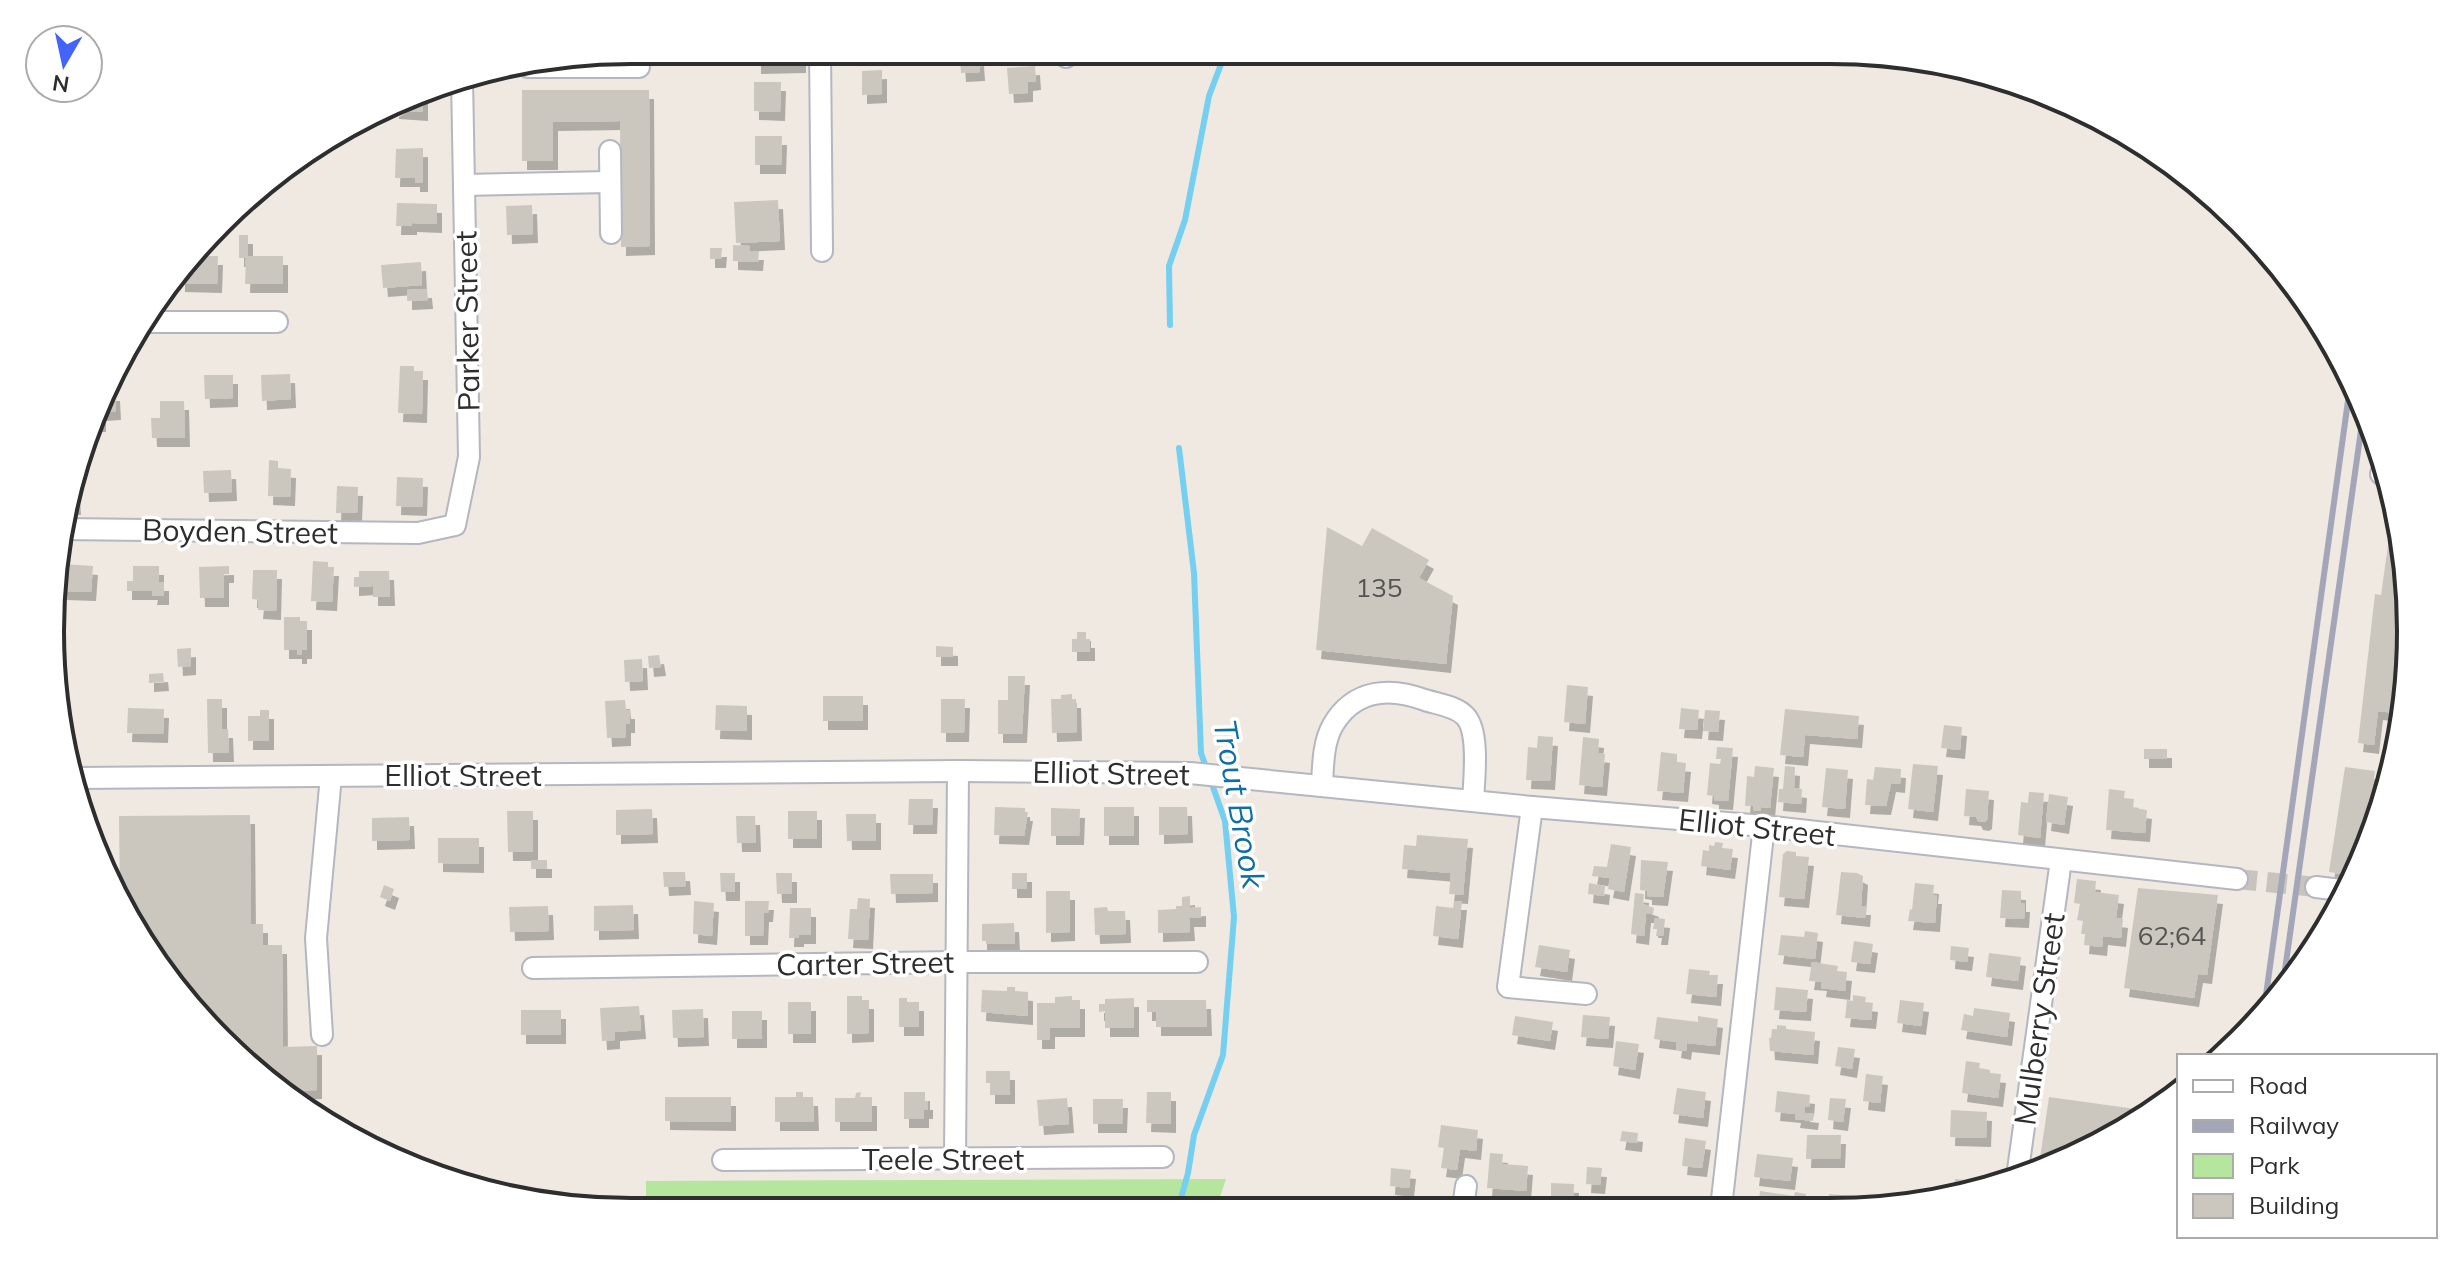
<svg xmlns="http://www.w3.org/2000/svg" width="2461" height="1262" viewBox="0 0 2461 1262" font-family="Mulish,sans-serif">
  <defs>
    <filter id="shadow"><feDropShadow dx="5" dy="9" stdDeviation="0" flood-color="#0004"/></filter>
  </defs>
  <rect width="100%" height="100%" fill="#efe9e1"/>
  <path fill="#b6e59e" d="M1226,1179L1216,1209L646,1211V1181Z"/>
  <g fill="none" stroke-linecap="round" stroke-linejoin="round">
    <g stroke="#75cff0" stroke-width="6">
      <path d="M1170,325L1169,266L1185,220L1209,96L1226,51"/>
      <path d="M1178,1209L1188,1173L1194,1135L1223,1055L1234,917L1225,821L1201,753L1194,573L1179,448"/>
    </g>
  </g>
  <g fill="#cbc7bf" filter="url(#shadow)">
    <path d="M631,50H642L643,53L621,54V52Z"/>
    <path d="M756,50H797L801,54V64L756,65Z"/>
    <path d="M979,57L980,72L961,73L960,59Z"/>
    <path d="M1035,66L1036,81L1028,82V93L1009,94L1007,68Z"/>
    <path d="M882,70V94L862,95V71Z"/>
    <path d="M754,82H781L780,112L754,111Z"/>
    <path d="M522,90H649L650,246L621,247L620,121L553,122V161H522Z"/>
    <path d="M423,92V112L394,110V108Z"/>
    <path d="M755,136H782L781,165H755Z"/>
    <path d="M423,148V183H415V178H395L396,149Z"/>
    <path d="M778,200L780,241L736,243L734,202Z"/>
    <path d="M397,203L437,204V224L412,223V226H396Z"/>
    <path d="M532,205L533,234L507,235L506,206Z"/>
    <path d="M239,235H248V256H283V284H245L246,258H239Z"/>
    <path d="M733,245L750,246V251H759L758,262L733,261Z"/>
    <path d="M710,248H722L721,259H710Z"/>
    <path d="M197,256H218L217,284L180,283V274Z"/>
    <path d="M421,262L422,285L383,288L381,265Z"/>
    <path d="M427,289L428,300L407,301V290Z"/>
    <path d="M400,366H414V371H423L422,414L398,413Z"/>
    <path d="M290,374L291,399L262,401L261,375Z"/>
    <path d="M204,375H233V398L205,399Z"/>
    <path d="M103,392H115L116,411L101,412V423H90Z"/>
    <path d="M160,401H184L185,438H152L151,418H160Z"/>
    <path d="M269,460L278,461V468L291,469L290,497L268,496Z"/>
    <path d="M231,470L232,492L204,493L203,471Z"/>
    <path d="M74,474L76,506H65Z"/>
    <path d="M397,477L423,478L422,507L396,506Z"/>
    <path d="M337,486L358,487L357,513H336Z"/>
    <path d="M2391,524L2399,525L2406,555L2410,669L2402,714L2378,711L2374,745L2358,743L2375,594L2381,595Z"/>
    <path d="M1327,527L1362,546L1372,528L1429,560L1419,578L1453,596L1446,664L1316,650Z"/>
    <path d="M313,561L328,562V567H334L332,602L311,601Z"/>
    <path d="M63,564L93,566L91,592L61,591Z"/>
    <path d="M133,566H159V582H164V596H152L153,591H127V581H133Z"/>
    <path d="M229,566V574H224V598H200L199,567Z"/>
    <path d="M253,570H277L276,611L258,610L259,600L252,599Z"/>
    <path d="M359,571H389L390,597H373V586L354,587V577H359Z"/>
    <path d="M284,617H300V621H307V650H302V655H297V650H284Z"/>
    <path d="M1077,632H1086V639H1090V652H1072V639H1077Z"/>
    <path d="M936,646L953,647V657H936Z"/>
    <path d="M191,648V666L178,667L177,649Z"/>
    <path d="M659,655L661,667L649,668L648,656Z"/>
    <path d="M642,659L643,681L625,682L624,660Z"/>
    <path d="M163,673L164,682L149,683V674Z"/>
    <path d="M1008,676H1025L1022,734H998V700H1008Z"/>
    <path d="M1567,685L1588,687L1585,724L1564,722Z"/>
    <path d="M1072,694V699H1076L1077,732L1052,733L1051,699H1061V695Z"/>
    <rect x="823" y="696" width="40" height="25"/>
    <path d="M207,699H222V729H228L229,753H208Z"/>
    <path d="M941,699H965L964,733H941Z"/>
    <path d="M625,700L626,710H630V724H626V737L607,738L605,701Z"/>
    <path d="M716,705L747,706V731L715,730Z"/>
    <path d="M128,708L164,709L163,734L127,733Z"/>
    <path d="M1681,708L1699,710L1697,730L1679,729Z"/>
    <path d="M1785,709L1859,716L1857,739L1805,735L1803,757L1780,755Z"/>
    <path d="M260,710H269V741H248V716H260Z"/>
    <path d="M1705,710L1720,711L1718,732L1703,731Z"/>
    <path d="M1944,725L1962,727L1960,750L1941,748Z"/>
    <path d="M1538,736L1553,737L1550,781L1526,780L1528,747L1537,748Z"/>
    <path d="M1583,737L1599,739L1598,753L1605,754L1602,787L1579,785Z"/>
    <path d="M1717,747L1733,748L1728,801L1714,800V796L1707,795L1710,763L1720,764L1721,759H1716Z"/>
    <rect x="2144" y="749" width="23" height="10"/>
    <path d="M1661,752L1677,754V762L1686,763L1683,793L1657,791Z"/>
    <path d="M1913,764L1938,766L1933,812L1908,809Z"/>
    <path d="M1755,766L1774,768L1770,808L1761,807V811L1753,810V806H1745L1747,776L1754,777Z"/>
    <path d="M1785,766L1795,767L1794,788L1802,789L1801,804L1778,802L1779,789H1783Z"/>
    <path d="M1875,767L1901,769L1900,784L1891,783L1886,806L1865,805L1867,779L1873,780Z"/>
    <path d="M2345,767L2375,771L2361,862L2356,876L2329,872Z"/>
    <path d="M1826,768L1848,770L1845,809L1822,807Z"/>
    <path d="M1966,789L1989,791L1987,820L1984,822L1978,821L1976,817L1964,816Z"/>
    <path d="M2109,789L2125,791L2124,798L2134,799L2133,808L2147,810L2145,833L2106,830Z"/>
    <path d="M2029,792L2044,793L2040,838L2018,835L2021,802L2028,803Z"/>
    <path d="M2049,794L2068,797L2064,825L2046,822Z"/>
    <path d="M909,799H933L932,825H908Z"/>
    <path d="M995,807L1025,808V812H1028L1024,836L994,835Z"/>
    <rect x="1104" y="807" width="30" height="29"/>
    <path d="M1159,807H1187L1188,834L1159,835Z"/>
    <path d="M1051,808L1080,809L1079,836H1051Z"/>
    <path d="M652,809L653,834L616,835V810Z"/>
    <path d="M507,811H533V852H508Z"/>
    <rect x="788" y="811" width="29" height="28"/>
    <path d="M846,814H876V841H847Z"/>
    <path d="M250,815L251,924H263V945H282L283,1047L317,1046V1090L288,1091L220,1041L120,901L119,816Z"/>
    <path d="M736,816H755L756,843H737Z"/>
    <path d="M409,817L410,840L372,841V818Z"/>
    <path d="M1417,835L1468,839L1463,895L1449,894L1451,873L1402,869L1404,845L1416,846Z"/>
    <path d="M438,838H479V864L438,863Z"/>
    <path d="M1715,842L1723,843L1722,848L1733,849L1730,870L1701,866L1703,850L1709,851V845L1714,846Z"/>
    <path d="M1611,844L1631,847L1624,892L1608,889L1610,878L1592,876L1594,866L1607,867Z"/>
    <path d="M1787,851L1796,852V856L1809,857L1804,899L1779,897L1783,854Z"/>
    <rect x="531" y="860" width="16" height="9"/>
    <path d="M1641,860L1668,862L1663,897L1647,896V891L1640,890Z"/>
    <path d="M663,872H685L686,886L664,887Z"/>
    <path d="M1841,872L1857,873L1863,876L1861,906H1866L1865,918L1836,915Z"/>
    <path d="M720,873H735V892H721Z"/>
    <path d="M776,873H792V894H777Z"/>
    <rect x="1012" y="873" width="15" height="16"/>
    <path d="M890,874H933V893L891,894Z"/>
    <path d="M2077,879L2096,881L2095,892L2119,895L2116,918L2123,919L2121,938L2103,936L2102,947L2084,945L2085,934H2081L2083,921L2077,920L2080,904L2074,903Z"/>
    <path d="M1589,883L1605,886L1604,896L1588,894Z"/>
    <path d="M1915,883L1934,885L1933,895H1937L1935,923L1908,921L1910,909L1912,910Z"/>
    <path d="M384,885L394,889L390,901L380,897Z"/>
    <path d="M2138,888L2218,895L2207,975L2198,974L2194,998L2124,988Z"/>
    <path d="M2002,890L2021,891V903H2025L2024,919L2000,918Z"/>
    <path d="M1046,891H1070V932L1046,933Z"/>
    <path d="M1635,893L1644,894L1643,904L1654,908L1653,914H1646L1644,936L1631,934Z"/>
    <path d="M1190,896V908L1201,907V918H1189L1190,932L1158,933V910L1176,909V906H1182V897Z"/>
    <path d="M858,898L870,899L868,940L848,939L850,909H857Z"/>
    <path d="M694,901L714,903L712,936L693,934Z"/>
    <path d="M745,901H769L768,913H764L763,936H745Z"/>
    <path d="M1454,901H1462L1458,939L1433,936L1436,906L1453,908Z"/>
    <path d="M633,905L634,930L594,931V906Z"/>
    <path d="M548,906L549,931L510,932L509,907Z"/>
    <path d="M1107,907L1108,911H1125L1126,934L1095,935L1094,908Z"/>
    <path d="M790,908H811V935H799V938H789Z"/>
    <path d="M1655,918L1665,919L1663,936H1656L1657,929H1653Z"/>
    <path d="M1014,923L1015,944H986V941H982V924Z"/>
    <path d="M1805,931L1818,933L1815,959L1778,955L1781,935L1804,937Z"/>
    <path d="M1854,941L1873,944L1870,964L1851,962Z"/>
    <path d="M1539,945L1570,950L1567,972L1535,967Z"/>
    <path d="M1951,946L1969,948L1967,962L1950,960Z"/>
    <path d="M1989,953L2021,957L2018,981L1986,977Z"/>
    <path d="M1812,962L1838,966L1837,971L1847,972L1845,991L1821,988L1822,982L1809,981Z"/>
    <path d="M1689,969L1710,971L1709,975H1718L1716,997L1686,994Z"/>
    <path d="M1007,987H1015V991L1028,992V1016L981,1012L982,990L1007,991Z"/>
    <path d="M1776,987L1808,990L1806,1012L1774,1010Z"/>
    <path d="M1853,995L1866,997L1865,1002L1873,1003L1871,1020L1845,1018L1847,1000L1853,1001Z"/>
    <path d="M847,996H862V1000H869V1033L847,1034Z"/>
    <path d="M1072,996V1000H1080V1028H1050V1040H1037V1003H1055V997Z"/>
    <path d="M899,998H907V1002H919V1027H899Z"/>
    <path d="M1134,998V1028H1105V1011L1099,1012V1004H1105V999Z"/>
    <path d="M1147,1000H1206L1207,1027H1156V1012H1147Z"/>
    <path d="M1900,1000L1924,1003L1921,1026L1897,1023Z"/>
    <rect x="788" y="1002" width="23" height="32"/>
    <path d="M639,1006L641,1030L615,1032V1040L602,1041L600,1008Z"/>
    <path d="M1974,1008L2010,1013L2007,1037L1961,1030L1964,1014L1973,1016Z"/>
    <path d="M703,1009L704,1037L673,1038L672,1010Z"/>
    <rect x="521" y="1010" width="40" height="25"/>
    <rect x="732" y="1011" width="30" height="28"/>
    <path d="M1583,1015L1610,1017L1608,1039L1581,1037Z"/>
    <path d="M1515,1016L1553,1022L1550,1041L1512,1035Z"/>
    <path d="M1698,1016L1718,1019L1715,1046L1687,1043L1686,1051L1676,1049L1677,1042L1654,1039L1657,1017L1698,1022Z"/>
    <path d="M1777,1025L1786,1026V1029L1815,1032L1813,1055L1770,1051L1769,1038H1771L1772,1029H1777Z"/>
    <path d="M1616,1041L1639,1044L1635,1070L1613,1066Z"/>
    <path d="M1838,1047L1855,1049L1852,1069L1835,1066Z"/>
    <path d="M1966,1061L1980,1063L1979,1068L1990,1070V1073L2001,1074L1998,1098L1962,1093Z"/>
    <path d="M986,1071H1010V1095H990V1083H986Z"/>
    <path d="M1866,1074L1883,1076L1880,1103L1863,1101Z"/>
    <path d="M1677,1088L1706,1092L1703,1118L1673,1114Z"/>
    <path d="M1777,1091L1810,1095L1809,1107L1805,1106V1113L1814,1114L1813,1121L1795,1119L1796,1114L1775,1112Z"/>
    <path d="M796,1092H803V1097H813L814,1122H775V1097H796Z"/>
    <path d="M861,1092L860,1097H872V1122H835V1098H855L856,1093Z"/>
    <path d="M904,1092H925V1101H928V1110H924V1119H904Z"/>
    <path d="M1147,1092H1171V1124L1146,1123Z"/>
    <path d="M665,1097H731V1122L665,1121Z"/>
    <path d="M2049,1097L2150,1111L2052,1168L2038,1172Z"/>
    <path d="M1067,1098L1069,1124L1039,1126L1037,1100Z"/>
    <path d="M1830,1098L1846,1099L1843,1122L1828,1120Z"/>
    <path d="M1093,1099H1123L1122,1124H1093Z"/>
    <path d="M1951,1110L1987,1112L1986,1138L1950,1137Z"/>
    <path d="M1441,1125L1478,1130L1476,1151L1460,1149L1457,1170L1441,1168L1444,1148L1438,1147Z"/>
    <path d="M1622,1131L1638,1133L1637,1143L1620,1141Z"/>
    <path d="M1807,1135H1841L1840,1159H1806Z"/>
    <path d="M1685,1138L1706,1141L1702,1168L1682,1166Z"/>
    <path d="M1490,1153L1503,1154L1502,1164L1528,1166L1526,1191L1487,1188Z"/>
    <path d="M1757,1154L1793,1158L1790,1181L1754,1177Z"/>
    <path d="M1587,1167L1602,1168L1600,1185L1586,1184Z"/>
    <path d="M1391,1168L1411,1170L1409,1188L1390,1186Z"/>
    <path d="M1955,1179L1980,1181V1187L1953,1195Z"/>
    <path d="M1551,1183L1574,1184L1573,1208H1551Z"/>
    <path d="M1760,1191L1794,1196L1795,1192L1806,1194L1804,1207L1793,1205V1207H1758Z"/>
    <path d="M1829,1194L1852,1196V1207H1828Z"/>
    <path d="M1646,1198L1663,1200L1662,1208H1644Z"/>
    <path d="M1409,1200L1449,1204V1208H1409Z"/>
  </g>
  <g fill="none" stroke-linecap="round" stroke-linejoin="round">
    <path stroke="#c8c4bd" stroke-width="20" stroke-dasharray="20 10" stroke-linecap="butt" d="M2237,879L2316,887"/>
    <defs>
      <g id="minor">
        <path d="M820,50L822,251"/>
        <path d="M1066,50V57"/>
        <path d="M528,67H639"/>
        <path d="M610,151L611,233"/>
        <path d="M464,185L610,182"/>
        <path d="M140,322H277"/>
        <path d="M2381,474L2387,475"/>
        <path d="M61,529L418,533L455,525L469,457L462,78"/>
        <path d="M76,778L958,771L1190,773L1532,807L1764,826L2237,879"/>
        <path d="M1322,785C1323,766 1323,742 1333,725C1354,689 1390,687 1425,700C1437,704 1456,706 1465,716C1480,731 1474,780 1473,801"/>
        <path d="M1532,807L1508,987L1586,994"/>
        <path d="M2316,887L2349,891"/>
        <path d="M533,968L956,962H1197"/>
        <path d="M322,1035L316,938L331,776"/>
        <path d="M955,1159L958,771"/>
        <path d="M723,1160L1163,1157"/>
        <path d="M2017,1177L2061,860"/>
        <path d="M1463,1208L1466,1186"/>
        <path d="M1721,1208L1764,826"/>
      </g>
    </defs>
    <use href="#minor" stroke="#b4b7c1" stroke-width="24"/>
    <use href="#minor" stroke="#fff" stroke-width="20"/>
    <g stroke="#a3a6b8" stroke-width="6">
      <path d="M2282,991L2364,409"/>
      <path d="M2263,1017L2351,379"/>
    </g>
  </g>
  <g text-anchor="middle" dominant-baseline="central" stroke-width="7" stroke-linejoin="round" paint-order="stroke">
    <g font-size="26" fill="#555452">
      <text x="1379" y="587">135</text>
      <text x="2172" y="935">62;64</text>
    </g>
    <g font-size="30" fill="#2e2e2e" stroke="#fff">
      <text transform="translate(467 321) rotate(-91)">Parker Street</text>
      <text transform="translate(240 531) rotate(1)">Boyden Street</text>
      <text transform="translate(1111 773) rotate(1)">Elliot Street</text>
      <text x="463" y="775">Elliot Street</text>
      <text transform="translate(1757 827) rotate(6)">Elliot Street</text>
      <text transform="translate(865 963) rotate(-1)">Carter Street</text>
      <text transform="translate(2039 1019) rotate(-82)">Mulberry Street</text>
      <text x="943" y="1159">Teele Street</text>
    </g>
    <g font-size="32" font-style="italic" fill="#0d6fa3" stroke="#fff">
      <text transform="translate(1240 804) rotate(80)">Trout Brook</text>
    </g>
  </g>
  <path d="M0 0H2461V1262H0ZM631 64H1830A567 567 0 0 1 2397 631V631A567 567 0 0 1 1830 1198H631A567 567 0 0 1 64 631V631A567 567 0 0 1 631 64Z" fill="#fff" fill-rule="evenodd"/>
  <path fill="none" stroke="#2e2e2e" stroke-width="4" d="M631 64H1830A567 567 0 0 1 2397 631V631A567 567 0 0 1 1830 1198H631A567 567 0 0 1 64 631V631A567 567 0 0 1 631 64Z"/>
  <rect x="2177" y="1054" width="260" height="184" fill="#ffffff" stroke="#ababab" stroke-width="2"/>
  <rect x="2193" y="1080" width="40" height="12" fill="#ffffff" stroke="#ababab" stroke-width="2"/>
  <text x="2249" y="1094" font-size="24" fill="#2e2e2e">Road</text>
  <rect x="2193" y="1120" width="40" height="12" fill="#a3a6b8" stroke="#ababab" stroke-width="2"/>
  <text x="2249" y="1134" font-size="24" fill="#2e2e2e">Railway</text>
  <rect x="2193" y="1154" width="40" height="24" fill="#b6e59e" stroke="#ababab" stroke-width="2"/>
  <text x="2249" y="1174" font-size="24" fill="#2e2e2e">Park</text>
  <rect x="2193" y="1194" width="40" height="24" fill="#cbc7bf" stroke="#ababab" stroke-width="2"/>
  <text x="2249" y="1214" font-size="24" fill="#2e2e2e">Building</text>
  <g transform="translate(64 64) rotate(189)"><circle r="38" fill="#ffffff" stroke="#ababab" stroke-width="2"/>
  <path d="M0-6L14 30L0 20L-14 30Z" fill="#4264fb"/>
  <text y="-12" font-size="22" font-weight="bold" text-anchor="middle" fill="#2e2e2e">N</text>
  </g>
</svg>
